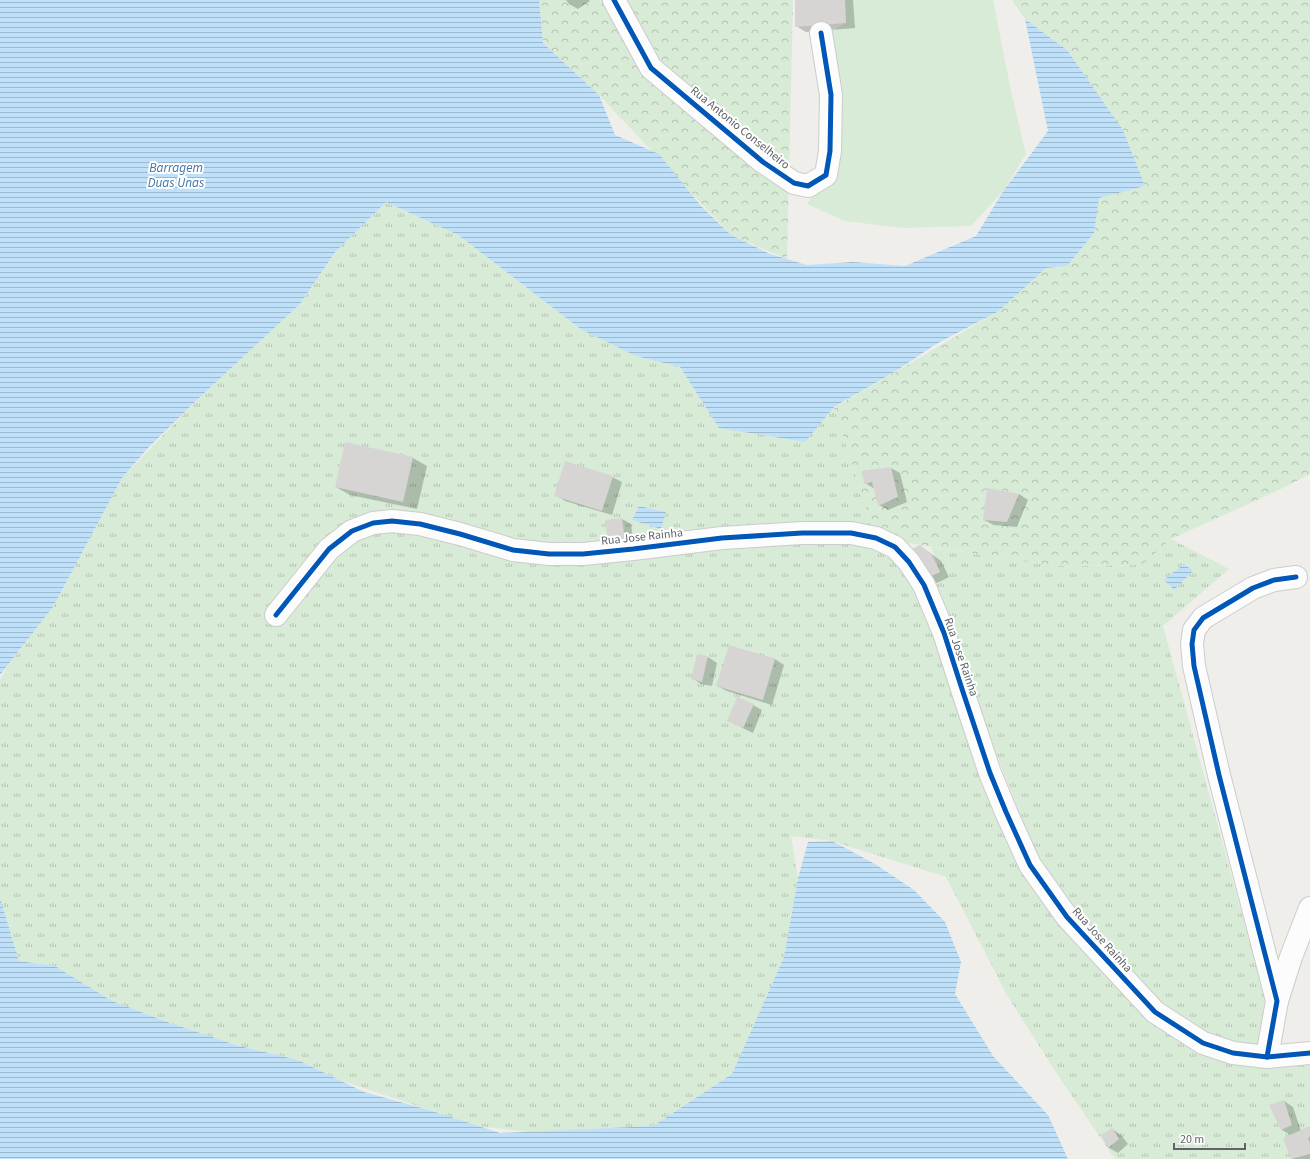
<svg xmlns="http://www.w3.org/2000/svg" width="1310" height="1159" viewBox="0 0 1310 1159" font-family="'Source Sans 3',sans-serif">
  <defs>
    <pattern id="grass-tufts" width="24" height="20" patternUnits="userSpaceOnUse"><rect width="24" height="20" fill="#d8ebd6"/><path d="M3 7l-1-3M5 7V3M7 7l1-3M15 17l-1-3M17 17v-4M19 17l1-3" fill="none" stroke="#b2c2b1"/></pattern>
    <pattern id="forest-crowns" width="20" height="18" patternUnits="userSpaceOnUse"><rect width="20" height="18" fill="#d8ebd6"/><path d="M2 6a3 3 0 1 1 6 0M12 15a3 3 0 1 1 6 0" fill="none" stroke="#b2c2b1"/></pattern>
    <pattern id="water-rules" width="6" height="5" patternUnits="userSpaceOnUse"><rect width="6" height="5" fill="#bfe0f9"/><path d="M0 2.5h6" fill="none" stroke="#9eb9cd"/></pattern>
  </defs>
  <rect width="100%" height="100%" fill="#efeeea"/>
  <path fill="url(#grass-tufts)" d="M386,202L458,235L582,330L636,356L680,367L719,428L834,408L876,538L924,585L962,689L1036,855L927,578L940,571L931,547L1055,566L1142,565L1171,539L1229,569L1163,626L1265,998L1258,1056L1310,1047V1159H1115L1055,1071L1007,995L946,877L832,841L791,836L798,878L784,957L732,1074L653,1126L529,1132L477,1126L337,1079L298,1060L239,1046L170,1023L112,1001L55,966L19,961L0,898V680L9,664L53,607L122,478L201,396L300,304L343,242Z"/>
  <g fill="url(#forest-crowns)">
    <path d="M539,0H793L787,259L731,235L599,95L543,43Z"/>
    <path d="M1012,0H1310V474L1275,492L1171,539L1142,565L1055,566L876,538L834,408L999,311L1046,268L1067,265L1094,233L1098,198L1145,186L1123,130L1067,50L1025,19Z"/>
  </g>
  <path fill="#d8ebd6" d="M845,0H993L1011,91L1026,154L1004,190L971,226L903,228L845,221L807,204L826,175L829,33L846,23Z"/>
  <g fill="url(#water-rules)">
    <path d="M0,0H539L543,43L599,95L615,135L659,154L701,206L731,235L770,254L807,265L853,262L905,266L976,236L1004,190L1048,131L1025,19L1067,50L1123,130L1145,186L1099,198L1094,233L1067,266L1046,268L999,311L936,344L896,371L834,407L805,442L719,428L680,367L636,356L582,330L458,235L386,202L336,251L300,304L201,396L148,448L122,478L53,607L0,675Z"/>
    <path d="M639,506L666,512L661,529L632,520Z"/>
    <path d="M1184,564L1193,571L1174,590L1164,580Z"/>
    <path d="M832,841L875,864L914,890L945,922L961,962L955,994L993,1056L1048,1115L1068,1159H0V898L19,961L55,966L112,1001L170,1023L239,1046L298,1060L364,1092L429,1110L500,1133L653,1126L732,1074L784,957L798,878L808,842Z"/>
  </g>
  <g fill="#0003">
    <path d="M566,0H589L590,1L578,9L569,4Z"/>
    <path d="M796,0H853L855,28L806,32L796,26Z"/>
    <path d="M413,458L427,466L417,509L350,495L336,487Z"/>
    <path d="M891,468L900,473L907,502L888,510L879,505L875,489L865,483Z"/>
    <path d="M612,477L622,482L612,515L565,501L556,495Z"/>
    <path d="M1019,494L1028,500L1017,527L994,525L984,520Z"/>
    <path d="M622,519L631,524L634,546L619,548Z"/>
    <path d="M920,546L929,552L941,561L949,577L937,583L928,577Z"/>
    <path d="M730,646L775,659L784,665L772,705L727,691L717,686Z"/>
    <path d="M708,657L717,663L712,686L701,684L692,678Z"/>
    <path d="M753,705L762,710L753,733L728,721Z"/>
    <path d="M1284,1101L1293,1107L1301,1131L1310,1127V1159H1292L1285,1139L1292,1136L1282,1130L1271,1106Z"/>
    <path d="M1112,1129L1121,1135L1128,1144L1118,1153L1109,1148L1102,1135Z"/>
  </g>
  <g fill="#d6d5d3">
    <path d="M795,0H845L846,23L795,27Z"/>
    <path d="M345,442L413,457L403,502L335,487Z"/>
    <path d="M565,461L613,476L602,511L554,496Z"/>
    <path d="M891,467L898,497L878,506L872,482L864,484L862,471Z"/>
    <path d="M987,488L1019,494L1007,522L983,520Z"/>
    <path d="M622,518L625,541L608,543L605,520Z"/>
    <path d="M920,545L931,554L940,572L927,578L908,551Z"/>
    <path d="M729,645L775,659L763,700L716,686Z"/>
    <path d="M697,654L708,656L702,682L691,679Z"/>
    <path d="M737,697L754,704L743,728L727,721Z"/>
    <path d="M1284,1100L1292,1125L1281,1130L1269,1105Z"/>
    <path d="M1310,1126V1137L1308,1138L1310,1143V1154L1291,1159L1283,1138Z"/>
    <path d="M1112,1128L1119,1139L1108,1148L1101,1135Z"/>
  </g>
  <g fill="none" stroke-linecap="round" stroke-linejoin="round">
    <defs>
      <g id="street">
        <path d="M614,0L651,68L763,162L794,183L808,186L826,175L830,151L831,95L821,33"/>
        <path d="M276,615L329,549L352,531L373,523L392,521L420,524L460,534L513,550L549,554H583L633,549L722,538L802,533H851L876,538L895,547L909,562L924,585L944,633L962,689L990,773L1006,812L1030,865L1067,917L1155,1012L1203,1043L1233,1053L1267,1057L1310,1053"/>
        <path d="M1277,1001L1291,957L1310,908"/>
        <path d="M1267,1057L1277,1001L1219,775L1194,666L1192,644L1194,630L1203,618L1253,588L1274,580L1296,577"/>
      </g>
    </defs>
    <use href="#street" stroke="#cbcccc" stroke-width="24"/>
    <use href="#street" stroke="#fdfcfc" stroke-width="22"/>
    <defs>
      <g id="cycleway">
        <path d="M614,0L651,68L763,162L794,183L808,186L826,175L830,151L831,95L821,33"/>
        <path d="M276,615L329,549L352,531L373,523L392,521L420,524L460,534L513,550L549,554H583L633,549L722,538L802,533H851L876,538L895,547L909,562L924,585L944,633L962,689L990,773L1006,812L1030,865L1067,917L1155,1012L1203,1043L1233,1053L1267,1057L1310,1053"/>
        <path d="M1267,1057L1277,1001L1219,775L1194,666L1192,644L1194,630L1203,618L1253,588L1274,580L1296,577"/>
      </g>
    </defs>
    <use href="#cycleway" stroke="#fff" stroke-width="8"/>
    <use href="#cycleway" stroke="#0057b8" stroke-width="5"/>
  </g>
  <g text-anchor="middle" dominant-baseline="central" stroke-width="4" stroke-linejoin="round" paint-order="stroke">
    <g font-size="12" fill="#5f6368" stroke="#fff">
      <text transform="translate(740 128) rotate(39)">Rua Antonio Conselheiro</text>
      <text transform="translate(642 537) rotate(-6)">Rua Jose Rainha</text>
      <text transform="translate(961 657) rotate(71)">Rua Jose Rainha</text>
      <text transform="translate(1102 940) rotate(48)">Rua Jose Rainha</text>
    </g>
    <g font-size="13" font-style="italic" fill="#4174aa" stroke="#fff">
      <text x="176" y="168">Barragem<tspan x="176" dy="15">Duas Unas</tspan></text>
    </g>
  </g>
  <path d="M1174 1143v6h71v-6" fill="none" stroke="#5f6368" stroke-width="2"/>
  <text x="1180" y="1143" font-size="12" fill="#5f6368" stroke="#ffffff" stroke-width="3" paint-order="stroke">20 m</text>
</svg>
